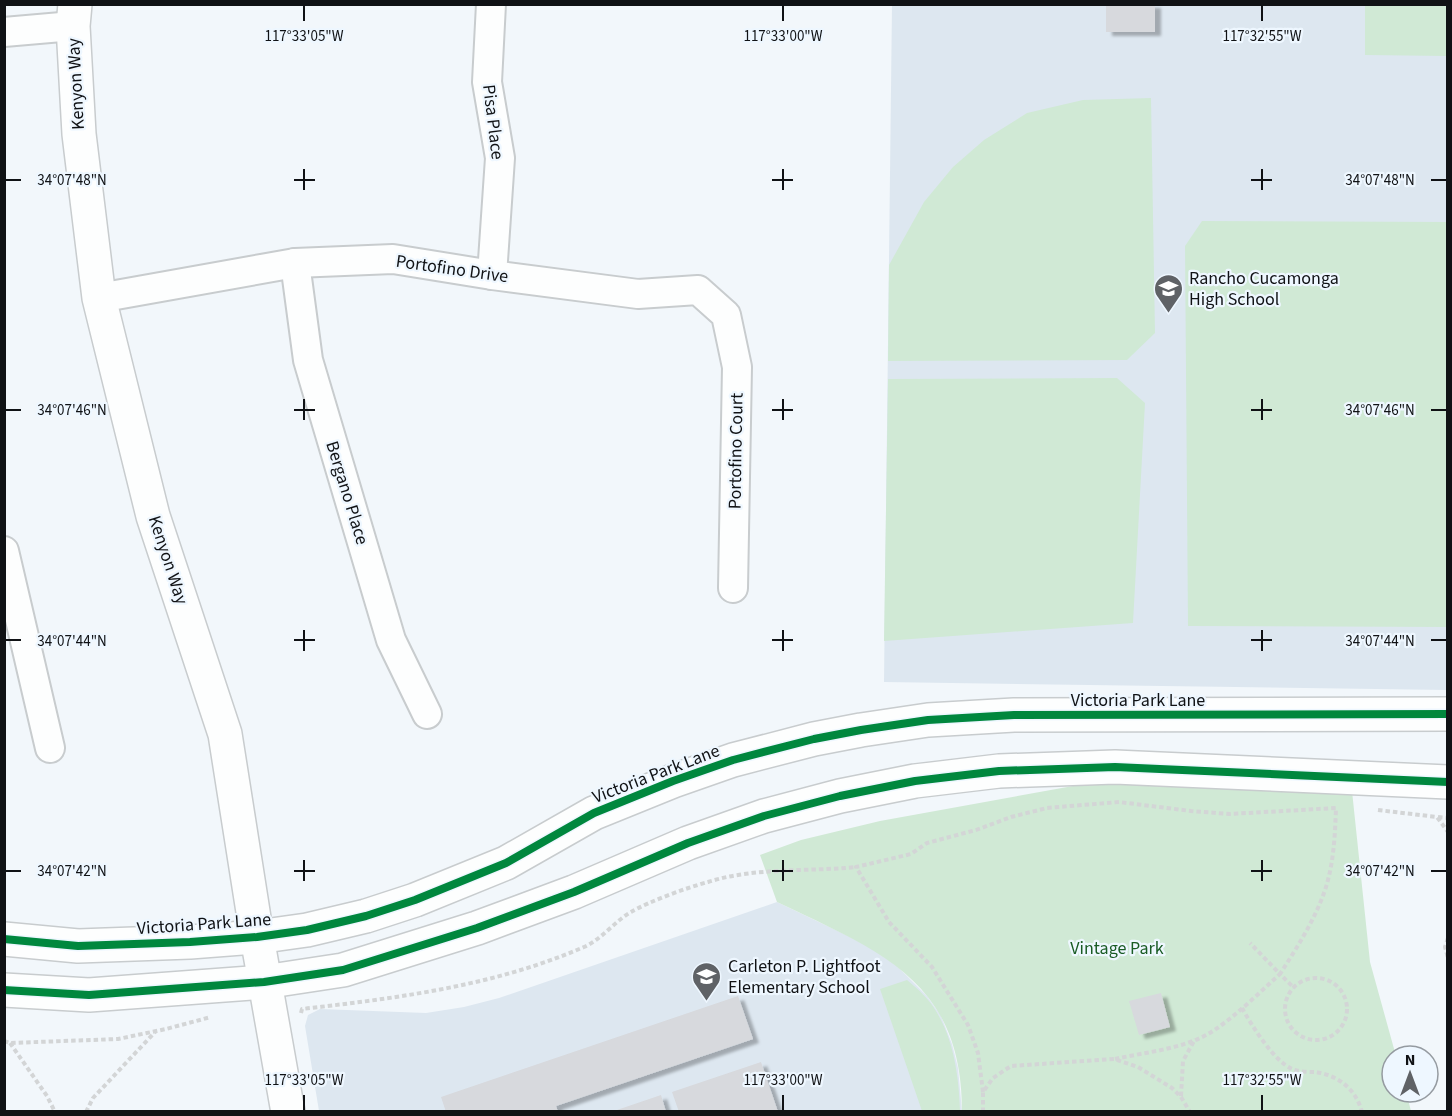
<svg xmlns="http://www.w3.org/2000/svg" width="1452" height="1116" viewBox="0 0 1452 1116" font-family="'Source Sans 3',sans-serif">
  <defs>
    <filter id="shadow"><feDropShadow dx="6" dy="4" stdDeviation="1.5" flood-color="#0004"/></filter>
  </defs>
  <rect width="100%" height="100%" fill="#f2f7fb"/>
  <g fill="#dde7f0">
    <path d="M892,5H1447V690L884,682Z"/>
    <path d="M777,902L867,945L897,966L927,996L941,1016L952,1044L958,1068L962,1111H319L305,1026L308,1015L320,1009L426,1013L464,1007L499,998Z"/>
  </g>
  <g fill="#d0e9d5">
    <path d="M1365,5H1447V56L1365,55Z"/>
    <path d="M1151,98L1155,333L1127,360L888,361L889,265L924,202L953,167L984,140L1027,113L1083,100Z"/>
    <path d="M1202,221L1447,222V627L1188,626L1185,246Z"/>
    <path d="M1117,378L1145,403L1133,623L884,641L888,379Z"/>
    <path d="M1084,784L1257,787L1352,791L1370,962L1396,1056H1392V1092H1406L1411,1111H962C962,980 879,951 777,902L760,855L801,840L880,821Z"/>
    <path d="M907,980C918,989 929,999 936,1011C954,1040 959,1078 960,1111H922L880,989Z"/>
  </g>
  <g fill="#d7d9dd" filter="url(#shadow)">
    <rect x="1106" y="4" width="49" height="28"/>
    <path d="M1161,993L1170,1027L1139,1035L1129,1001Z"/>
    <path d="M738,996L753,1039L556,1106L558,1112H446L441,1097Z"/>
    <path d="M761,1062L778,1112H679L672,1092Z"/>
    <path d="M661,1095L666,1112H614V1111Z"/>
  </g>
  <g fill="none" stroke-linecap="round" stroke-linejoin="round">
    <defs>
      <g id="street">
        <path d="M491,4L487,82L500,158L492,275"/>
        <path d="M4,32L73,26"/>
        <path d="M295,263L308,360L391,640L427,714"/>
        <path d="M99,298L295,263L393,259L492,275L638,294L698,290L726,315L737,367L733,588"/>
        <path d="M4,551L50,748"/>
      </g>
      <g id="secondary">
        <path d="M75,4L73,26L79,134L99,298L153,516L225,734L257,937L288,1112"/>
        <path d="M4,939L78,946L190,942L257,937L307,930L366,916L415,900L506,863L594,813L673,781L733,760L814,739L861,730L928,720L1014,715L1448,714"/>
        <path d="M4,990L89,995L264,982L343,970L477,928L574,892L688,843L764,816L840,796L915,781L999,771L1115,767L1448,782"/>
      </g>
    </defs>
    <use href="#street" stroke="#c8ccce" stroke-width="32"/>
    <use href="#secondary" stroke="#c8ccce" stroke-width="36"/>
    <g stroke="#d3d5d6" stroke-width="4" stroke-dasharray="4.5 3" stroke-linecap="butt">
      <path d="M1378,810L1437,817L1448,832"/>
      <path d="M1438,817L1448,818"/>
      <path d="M1448,938L1445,947L1448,958"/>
      <circle cx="1316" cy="1009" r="31"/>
      <path d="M1242,1008C1252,1026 1274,1061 1292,1069C1298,1072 1308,1072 1315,1072C1338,1075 1356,1089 1362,1112"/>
      <path d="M301,1013L302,1009C398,998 494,986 584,947C602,939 615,921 631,912C650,901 686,888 708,882C755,867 807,872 856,867"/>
      <path d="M4,1041L10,1043L118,1039L166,1029L211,1017"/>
      <path d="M10,1043L47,1096L55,1112"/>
      <path d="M1115,1059C1146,1052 1185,1049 1213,1031C1237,1015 1259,993 1280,974L1294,988"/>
      <path d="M983,1092L978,1053L968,1025L932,967L889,922L856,867L911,854L927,843L976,830L1011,817L1047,808L1119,802L1191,811L1230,814L1336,808C1335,834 1334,861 1326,887C1316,918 1298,946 1280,974L1250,943"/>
      <path d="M1181,1096L1183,1061L1195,1039"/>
      <path d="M86,1112L93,1098L156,1031"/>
      <path d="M983,1112V1092L993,1078L1011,1066L1114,1059L1138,1067L1172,1088L1181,1097L1190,1112"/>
    </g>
    <use href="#street" stroke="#fdfefe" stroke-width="28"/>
    <use href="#secondary" stroke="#fdfefe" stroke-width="33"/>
    <defs>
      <g id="cycleway">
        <path d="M4,939L78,946L190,942L257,937L307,930L366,916L415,900L506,863L594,813L673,781L733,760L814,739L861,730L928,720L1014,715L1448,714"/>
        <path d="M4,990L89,995L264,982L343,970L477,928L574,892L688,843L764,816L840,796L915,781L999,771L1115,767L1448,782"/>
      </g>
    </defs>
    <use href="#cycleway" stroke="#eef7ff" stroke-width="11"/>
    <use href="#cycleway" stroke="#00873e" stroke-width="8"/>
  </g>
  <path fill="none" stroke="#101215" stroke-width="2" d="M304,6V21M783,6V21M1262,6V21M304,169V190M783,169V190M1262,169V190M6,180H21M294,180H315M772,180H793M1251,180H1272M1431,180H1446M304,399V420M783,399V420M1262,399V420M6,410H21M294,410H315M772,410H793M1251,410H1272M1431,410H1446M304,630V651M783,630V651M1262,630V651M6,640H21M294,640H315M772,640H793M1251,640H1272M1431,640H1446M304,860V881M783,860V881M1262,860V881M6,871H21M294,871H315M772,871H793M1251,871H1272M1431,871H1446M304,1095V1110M783,1095V1110M1262,1095V1110"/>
  <defs>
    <symbol id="school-pin" viewBox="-11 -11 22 30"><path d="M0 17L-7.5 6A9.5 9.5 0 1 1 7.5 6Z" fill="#5f6266" stroke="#eef7ff"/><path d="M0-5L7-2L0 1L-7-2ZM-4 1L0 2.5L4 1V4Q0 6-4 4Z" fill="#fff"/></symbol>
  </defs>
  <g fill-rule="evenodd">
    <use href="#school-pin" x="1152" y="272" width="33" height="45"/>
    <use href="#school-pin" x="690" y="960" width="33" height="45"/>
  </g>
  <g text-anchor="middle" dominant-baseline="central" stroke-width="4.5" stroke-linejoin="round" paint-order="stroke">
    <g font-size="18" fill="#101215" stroke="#eef7ff">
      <text transform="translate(76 84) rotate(-93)">Kenyon Way</text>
      <text transform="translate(493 122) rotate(83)">Pisa Place</text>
      <text transform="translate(452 269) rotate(8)">Portofino Drive</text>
      <text transform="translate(736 451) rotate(-89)">Portofino Court</text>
      <text transform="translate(347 493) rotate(73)">Bergano Place</text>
      <text transform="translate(168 560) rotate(72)">Kenyon Way</text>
      <text x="1138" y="700">Victoria Park Lane</text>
      <text transform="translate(656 774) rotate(-21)">Victoria Park Lane</text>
      <text transform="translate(204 924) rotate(-4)">Victoria Park Lane</text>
    </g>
    <g font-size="18" fill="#101215" stroke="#eef7ff" text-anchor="start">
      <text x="1189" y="278">Rancho Cucamonga<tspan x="1189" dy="21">High School</tspan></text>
      <text x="728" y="966">Carleton P. Lightfoot<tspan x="728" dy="21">Elementary School</tspan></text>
    </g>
    <g font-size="18" fill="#195b24" stroke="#eef7ff">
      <text x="1117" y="948">Vintage Park</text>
    </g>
  </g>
  <g font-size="15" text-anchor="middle" fill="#101215" stroke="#eef7ff" stroke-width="4.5" stroke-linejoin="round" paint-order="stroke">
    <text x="304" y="41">117°33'05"W</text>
    <text x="783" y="41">117°33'00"W</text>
    <text x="1262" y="41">117°32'55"W</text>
    <text x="72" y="185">34°07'48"N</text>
    <text x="1380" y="185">34°07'48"N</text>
    <text x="72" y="415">34°07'46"N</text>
    <text x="1380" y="415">34°07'46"N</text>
    <text x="72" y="646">34°07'44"N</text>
    <text x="1380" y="646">34°07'44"N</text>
    <text x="72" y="876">34°07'42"N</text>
    <text x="1380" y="876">34°07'42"N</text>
    <text x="304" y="1085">117°33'05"W</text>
    <text x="783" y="1085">117°33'00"W</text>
    <text x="1262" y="1085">117°32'55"W</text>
  </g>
  <rect width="1452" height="1116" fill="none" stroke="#101215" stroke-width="12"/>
  <g transform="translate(1410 1074)"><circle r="28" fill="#eef7ff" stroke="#959ba1" stroke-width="1.5"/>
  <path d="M0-4.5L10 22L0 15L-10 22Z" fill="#5f6266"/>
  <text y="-9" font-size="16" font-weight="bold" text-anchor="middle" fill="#101215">N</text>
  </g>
</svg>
